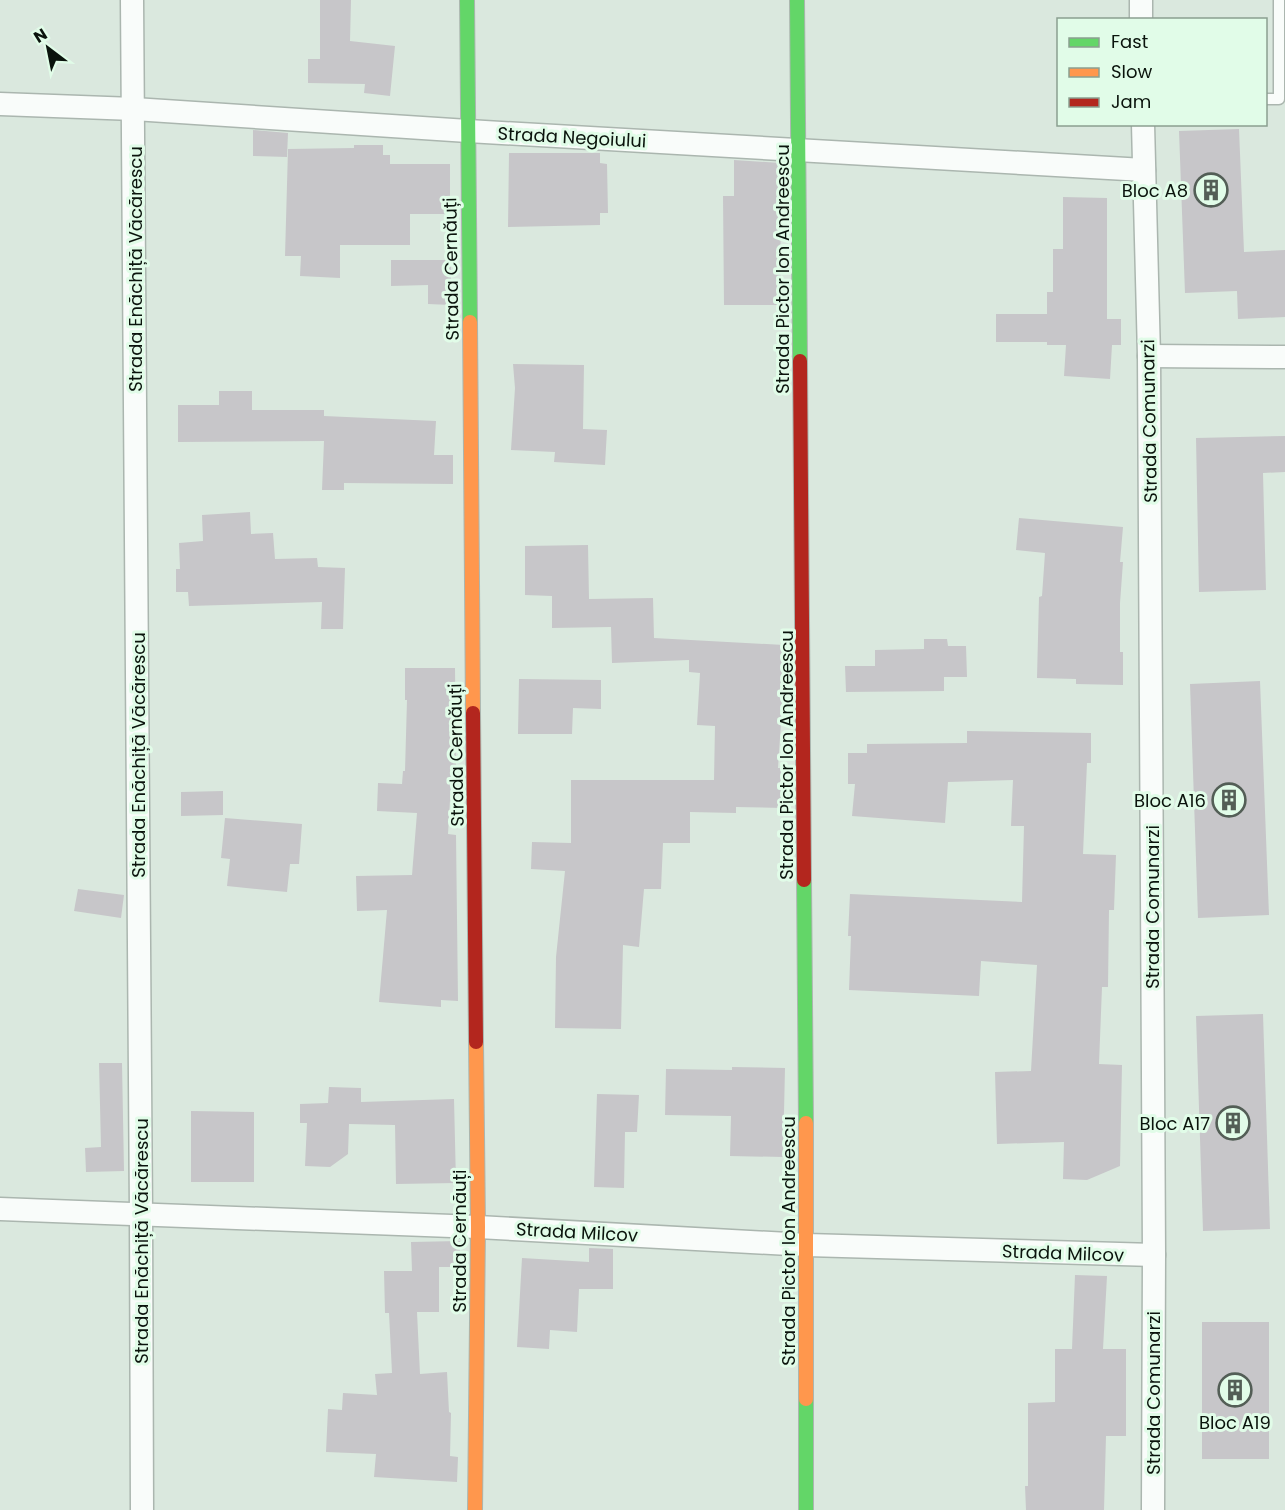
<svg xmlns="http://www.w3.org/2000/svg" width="1285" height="1510" viewBox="0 0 1285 1510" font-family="Poppins,sans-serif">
  <rect width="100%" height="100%" fill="#dae8de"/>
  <g fill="#c7c6c9">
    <path d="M320,0H351L350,41L395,46L390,96L364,93L365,84L308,83V59H320Z"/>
    <path d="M1239,129L1244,252L1285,250V317L1238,319L1237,291L1185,293L1179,131Z"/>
    <path d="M253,130L288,133L287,157L253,156Z"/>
    <path d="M354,145H383V155H390V164H450V214H410V245H340V278L300,276L301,256H285L288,149L354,148Z"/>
    <path d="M509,153H600V163L607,164L608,213H600V225L508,227Z"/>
    <path d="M734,160L780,163L781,305H724L723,196H734Z"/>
    <path d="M1063,197L1107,198V319H1121V345H1112L1110,379L1064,376L1066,345H1047V342H996V314H1047V292H1053V249H1063Z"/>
    <path d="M391,260H451V305L428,304V285L391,286Z"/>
    <path d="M513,364L584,365L583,429L607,430L605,465L554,462L555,452L511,450L515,388Z"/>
    <path d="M219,391H252V410H324V416L436,421L434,455H453V484L344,483V490H322L324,441L178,442V405H219Z"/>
    <path d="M1285,436V472L1263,473L1266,590L1199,592L1196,438Z"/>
    <path d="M250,512L251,534L273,533L275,559L317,558L318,567L345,568L343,629H321L322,602L189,606L188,592H176V569H180L179,543L203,541L202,515Z"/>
    <path d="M1019,518L1123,527L1120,562H1123L1120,603V652H1123V685L1076,684V679L1037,678L1039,597L1042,596L1045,553L1016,550Z"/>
    <path d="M588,545L589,599L653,598L654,638L784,645V678L778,768H784L783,808L736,807V813L690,812V843H663L661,889H644L639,947L623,945L621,1029L555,1028L556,957L565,871L531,869L532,842L571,843V780H714L715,726L697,725L700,673L689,672V660L612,663L611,627L552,628V596L525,595V546Z"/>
    <path d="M924,639H947L948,646H966L967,677H944V691L846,692L845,666H875V650L924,649Z"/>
    <path d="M405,668H455L456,767L452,766L448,834L456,835L458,1001L441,1000V1007L379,1002L387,910L357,911L356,876L412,875L417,813L377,811L378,783L402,784L403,771H405L407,700H405Z"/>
    <path d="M519,679L601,680V709L573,708L572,734H518Z"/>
    <path d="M1260,681L1269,915L1198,918L1190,684Z"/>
    <path d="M967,731L1091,733V763H1087L1083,854L1116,855L1114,910H1109L1108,987H1102L1099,1064L1122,1065L1120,1166L1087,1180L1063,1179L1064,1142L997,1144L995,1072L1031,1071L1037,965L981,961L979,996L849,990L851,936H848L850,894L1022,902L1024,826H1011L1013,780L948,782L945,823L852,816L855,784H848V753H867V744L967,743Z"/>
    <path d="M223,791V815L181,816V792Z"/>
    <path d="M225,818L302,824L299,864H290L287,892L227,886L230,859L221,858Z"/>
    <path d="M78,889L124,895L121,918L74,911Z"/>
    <path d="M1263,1014L1270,1229L1203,1231L1196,1016Z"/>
    <path d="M99,1063H122L124,1171L86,1172L85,1148L101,1147Z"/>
    <path d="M732,1067L785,1068L783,1157L730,1156L731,1116L665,1115L666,1069L732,1070Z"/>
    <path d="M329,1087L361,1088V1102L454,1099L456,1183L396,1184L395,1125L349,1124L348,1154L330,1167L305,1166L307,1123H300V1104L328,1103Z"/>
    <path d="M597,1094L639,1095L637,1132H625L624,1188L594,1187Z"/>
    <path d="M191,1111L254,1112V1182H191Z"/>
    <path d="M460,1241V1267H439V1312H417L420,1374L447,1372L449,1412L451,1413L450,1456L458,1457L457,1482L374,1477L376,1454L326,1452L328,1409L342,1410L343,1393L377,1395L375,1374L392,1373L389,1313H385L384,1271H412L411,1242Z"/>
    <path d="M589,1248L613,1249V1289H579L577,1332L550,1330L549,1349L517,1347L522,1258L589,1262Z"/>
    <path d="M1075,1275L1107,1276L1103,1349H1126V1436H1106L1104,1510H1026L1025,1486H1028V1403L1055,1402V1349H1072Z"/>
    <rect x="1202" y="1322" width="67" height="137"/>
  </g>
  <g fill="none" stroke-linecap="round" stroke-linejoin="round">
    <defs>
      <path id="lane" d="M1266,99H1279V0"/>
      <g id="street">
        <path d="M132,0L141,1214L142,1510"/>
        <path d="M1141,0V20"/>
        <path d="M0,104L134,109L468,131L1144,170"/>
        <path d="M1143,124L1149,356L1154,1255L1153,1510"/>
        <path d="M1149,356L1285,357"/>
        <path d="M0,1209L478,1227L807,1245L1154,1255"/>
      </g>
      <g id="fast">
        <path d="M467,0L470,322"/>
        <path d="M797,0L800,361"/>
        <path d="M804,880L806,1123"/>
        <path d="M806,1510V1399"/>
      </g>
      <g id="slow">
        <path d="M470,322L473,713"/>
        <path d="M806,1123V1399"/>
        <path d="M475,1510L478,1227L476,1042"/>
      </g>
      <g id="jam">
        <path d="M800,361L804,880"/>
        <path d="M473,713L476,1042"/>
      </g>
    </defs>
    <use href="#lane" stroke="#abb6af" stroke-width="13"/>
    <use href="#street" stroke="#abb6af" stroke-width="25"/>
    <use href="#fast" stroke="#abb6af" stroke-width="16"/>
    <use href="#slow" stroke="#abb6af" stroke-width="16"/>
    <use href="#jam" stroke="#abb6af" stroke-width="16"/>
    <use href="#lane" stroke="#f9fcfa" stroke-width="10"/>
    <use href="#street" stroke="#f9fcfa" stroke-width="22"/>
    <use href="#fast" stroke="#63d668" stroke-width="14"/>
    <use href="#slow" stroke="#ff974d" stroke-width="14"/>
    <use href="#jam" stroke="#b3261e" stroke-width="14"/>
  </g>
  <defs>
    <symbol id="building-ring" viewBox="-11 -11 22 22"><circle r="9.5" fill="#e1fce8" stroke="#535e56" stroke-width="1.5"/><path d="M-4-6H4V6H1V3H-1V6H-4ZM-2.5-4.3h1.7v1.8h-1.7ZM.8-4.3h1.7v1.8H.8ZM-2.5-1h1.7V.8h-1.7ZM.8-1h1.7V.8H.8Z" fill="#535e56"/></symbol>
  </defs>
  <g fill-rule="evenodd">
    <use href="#building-ring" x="1192" y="171" width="38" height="38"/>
    <use href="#building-ring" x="1210" y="781" width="38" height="38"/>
    <use href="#building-ring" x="1214" y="1104" width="38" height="38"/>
    <use href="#building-ring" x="1216" y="1371" width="38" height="38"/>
  </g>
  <g text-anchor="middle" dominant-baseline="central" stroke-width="6" stroke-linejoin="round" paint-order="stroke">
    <g font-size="18" fill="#0a130c" stroke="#e1fce8">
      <text transform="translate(572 137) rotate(3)">Strada Negoiului</text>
      <text transform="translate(135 269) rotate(-90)">Strada Enăchiță Văcărescu</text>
      <text transform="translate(451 269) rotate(-91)">Strada Cernăuți</text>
      <text transform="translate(782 269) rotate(-90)">Strada Pictor Ion Andreescu</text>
      <text transform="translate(1149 421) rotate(-91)">Strada Comunarzi</text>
      <text transform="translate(138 755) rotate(-90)">Strada Enăchiță Văcărescu</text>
      <text transform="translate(456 755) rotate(-91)">Strada Cernăuți</text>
      <text transform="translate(786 755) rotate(-90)">Strada Pictor Ion Andreescu</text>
      <text transform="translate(1152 907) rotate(-90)">Strada Comunarzi</text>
      <text transform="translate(577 1232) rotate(3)">Strada Milcov</text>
      <text transform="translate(141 1241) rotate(-90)">Strada Enăchiță Văcărescu</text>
      <text transform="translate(459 1241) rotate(-90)">Strada Cernăuți</text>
      <text transform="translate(788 1241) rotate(-90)">Strada Pictor Ion Andreescu</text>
      <text transform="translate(1063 1253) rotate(2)">Strada Milcov</text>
      <text transform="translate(1153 1393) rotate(-90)">Strada Comunarzi</text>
    </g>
    <g font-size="18" fill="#0a130c" stroke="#e1fce8" text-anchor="end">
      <text x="1188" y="190">Bloc A8</text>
      <text x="1206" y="800">Bloc A16</text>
      <text x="1210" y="1123">Bloc A17</text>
      <text x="1235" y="1422" text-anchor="middle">Bloc A19</text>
    </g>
  </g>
  <rect x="1057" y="18" width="210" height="108" fill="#e1fce8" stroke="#8b9f90" stroke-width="1.5"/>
  <rect x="1069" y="38" width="30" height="9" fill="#63d668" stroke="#8b9f90" stroke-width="1.5"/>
  <text x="1111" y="48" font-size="18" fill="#0a130c">Fast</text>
  <rect x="1069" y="68" width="30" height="9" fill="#ff974d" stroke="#8b9f90" stroke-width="1.5"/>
  <text x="1111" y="78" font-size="18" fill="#0a130c">Slow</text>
  <rect x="1069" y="98" width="30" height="9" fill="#b3261e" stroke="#8b9f90" stroke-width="1.5"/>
  <text x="1111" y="108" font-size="18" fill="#0a130c">Jam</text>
  <g transform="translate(48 48) rotate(328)" stroke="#e1fce8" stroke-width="4.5" paint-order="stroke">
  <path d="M0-4.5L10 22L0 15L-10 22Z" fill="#0a130c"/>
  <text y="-9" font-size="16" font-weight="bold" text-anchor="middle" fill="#0a130c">N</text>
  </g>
</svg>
